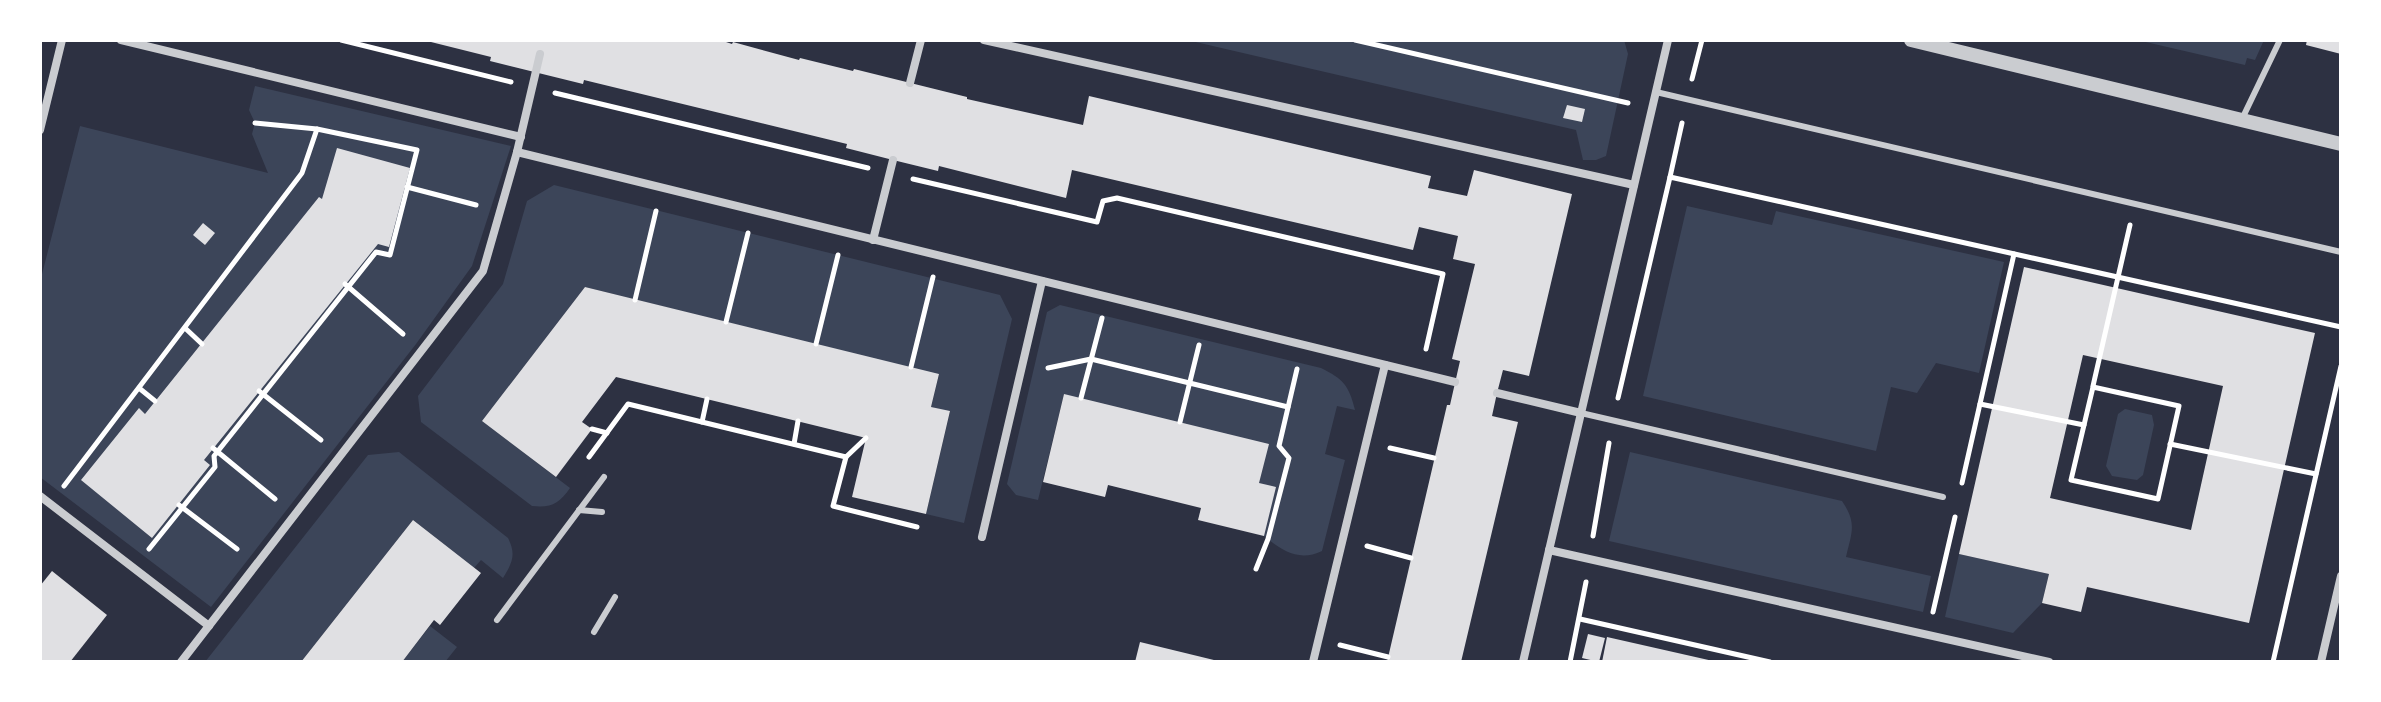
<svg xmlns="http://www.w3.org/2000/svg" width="2381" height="702" viewBox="0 0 2381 702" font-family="'Varela Round',sans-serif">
  <rect width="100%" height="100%" fill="#2d3142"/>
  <g fill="#3c4559">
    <path d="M1187,40H1624L1628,54L1606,156L1596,160H1583L1576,130Z"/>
    <path d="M2137,40H2264L2255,60L2247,58L2245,65Z"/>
    <path d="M255,86L511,146L472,266L416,344L211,607L40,477V282L80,126L268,173L252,134L255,123L249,110Z"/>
    <path d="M554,185L1000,295L1012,319L964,523L926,514L950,412L931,407L939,375L585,287L482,421L570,488C559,504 551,508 532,506L421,422L418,396L503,284L527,201Z"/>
    <path d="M1687,206L1772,225L1776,211L2004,262L1979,373L1936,363L1917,393L1891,387L1876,451L1643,396Z"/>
    <path d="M1060,305L1321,368C1343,379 1349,385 1355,410L1337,406L1325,454L1345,460L1322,551C1299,562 1282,551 1264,536L1259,483L1064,394L1038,500L1016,495L1007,484L1047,312Z"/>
    <path d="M2125,409L2152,415L2154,425L2143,475L2137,480L2112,476L2106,466L2118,414Z"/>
    <path d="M399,452L508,538C516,554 513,562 503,578L481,560L474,568L413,520L301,662H205L368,455Z"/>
    <path d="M1630,452L1842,501C1857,523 1852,532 1846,557L1931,576L1923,612L1609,541Z"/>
    <path d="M1959,554L2049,574L2042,603L2013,633L1945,617Z"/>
    <path d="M430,626L457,647L445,662H402Z"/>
  </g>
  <g fill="#e0e0e3" fill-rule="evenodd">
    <path d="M423,40H727L726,42L732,44L733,42L799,60L800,58L853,71L854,69L967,97V99L1083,125L1089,96L1431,176L1428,188L1467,196L1474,170L1572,194L1529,376L1503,370L1497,393L1492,416L1518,422L1461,662H1387L1447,405H1450L1460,361L1452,359L1475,264L1453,259L1458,236L1419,227L1413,250L1072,170L1066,198L939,166L938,171L893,160L846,148L847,144L584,80L583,84L490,61L491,57Z"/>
    <path d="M2307,40H2341V54L2306,45Z"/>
    <path d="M1567,105L1585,109L1582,122L1563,118Z"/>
    <path d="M337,148L410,168L389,247L378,244L204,460L210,465L152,538L81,480L139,408L145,414L319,197L322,199Z"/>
    <path d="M203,223L215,233L205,245L193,235Z"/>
    <path d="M2024,267L2315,333L2249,623L2087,587L2081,612L2042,603L2049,574L1959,554ZM2083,355L2223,386L2191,530L2050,498Z"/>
    <path d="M585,287L939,374L931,407L950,411L926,514L852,497L866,438L616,377L582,422L592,429L556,477L482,421Z"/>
    <path d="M1064,394L1269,444L1259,483L1276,487L1264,536L1198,520L1201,508L1108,485L1105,497L1043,482Z"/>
    <path d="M413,520L481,573L440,625L434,620L402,662H301Z"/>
    <path d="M52,571L107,615L70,662H40V586Z"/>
    <path d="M1588,634L1605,638L1599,662L1582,658Z"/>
    <path d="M1607,637L1713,661L1712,662H1602Z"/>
    <path d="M1140,642L1218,661V662H1135Z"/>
  </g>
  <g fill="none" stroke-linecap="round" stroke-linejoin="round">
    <g stroke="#fff" stroke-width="5">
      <path d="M341,40L511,82"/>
      <path d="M1355,40L1628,103"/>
      <path d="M1692,79L1702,40"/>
      <path d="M555,93L868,168"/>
      <path d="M255,123L317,129"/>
      <path d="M1670,177L1682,123"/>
      <path d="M913,179L1097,222L1103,201L1117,198L1443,274L1426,349"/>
      <path d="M407,187L476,205"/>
      <path d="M345,284L403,334"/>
      <path d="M635,300L656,211"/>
      <path d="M726,322L748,233"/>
      <path d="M185,328L202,344"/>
      <path d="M816,344L838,255"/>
      <path d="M911,367L933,277"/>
      <path d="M1048,368L1091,359L1288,407"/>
      <path d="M2093,386L2130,225"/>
      <path d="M2093,387L2179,406L2158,499L2071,480Z"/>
      <path d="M139,388L155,401"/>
      <path d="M259,391L321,440"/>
      <path d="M1081,398L1102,318"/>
      <path d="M1618,398L1670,177L2341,327"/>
      <path d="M1980,404L2084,425"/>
      <path d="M702,422L707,399"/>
      <path d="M1180,422L1199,345"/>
      <path d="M592,429L607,433"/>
      <path d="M794,444L798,421"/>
      <path d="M2170,444L2316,474"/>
      <path d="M213,448L275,499"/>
      <path d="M1390,448L1434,458"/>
      <path d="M589,457L628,404L846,457L833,506L917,527"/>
      <path d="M846,457L866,438"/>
      <path d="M1962,483L2014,254"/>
      <path d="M64,486L302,173L317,129L417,150L390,255L376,252L214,456L215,467L149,549"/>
      <path d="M179,505L237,549"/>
      <path d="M1593,536L1609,443"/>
      <path d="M1367,546L1411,558"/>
      <path d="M1256,569L1268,539L1289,458L1279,446L1297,369"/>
      <path d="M1933,612L1955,517"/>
      <path d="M1580,619L1770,662"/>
      <path d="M1340,645L1388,657"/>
      <path d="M1570,662L1586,582"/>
      <path d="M2273,662L2341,366"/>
    </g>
    <g stroke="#caccd0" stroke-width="6">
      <path d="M1656,92L2341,252"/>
      <path d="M2242,119L2280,40"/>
      <path d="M1581,413L1943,497"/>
      <path d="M579,510L602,512"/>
      <path d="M497,620L604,477"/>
      <path d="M594,632L615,597"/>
    </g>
    <g stroke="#caccd0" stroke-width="8">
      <path d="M121,40L521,137"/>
      <path d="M984,40L1634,185"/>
      <path d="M910,83L921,40"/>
      <path d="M40,130L62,40"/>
      <path d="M517,152L1455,382"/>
      <path d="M873,240L893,160"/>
      <path d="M1497,393L1581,413"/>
      <path d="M40,496L209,626"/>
      <path d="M982,537L1042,281"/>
      <path d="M1549,550L2049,662"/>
      <path d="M181,662L483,271L517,152L540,54"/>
      <path d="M1313,662L1385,365"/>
      <path d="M1523,662L1668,40"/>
      <path d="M2321,662L2341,576"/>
    </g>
    <path stroke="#caccd0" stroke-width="14" d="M1911,40L2341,144"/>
  </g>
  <rect width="2381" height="702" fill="none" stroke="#ffffff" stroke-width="84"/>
</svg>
